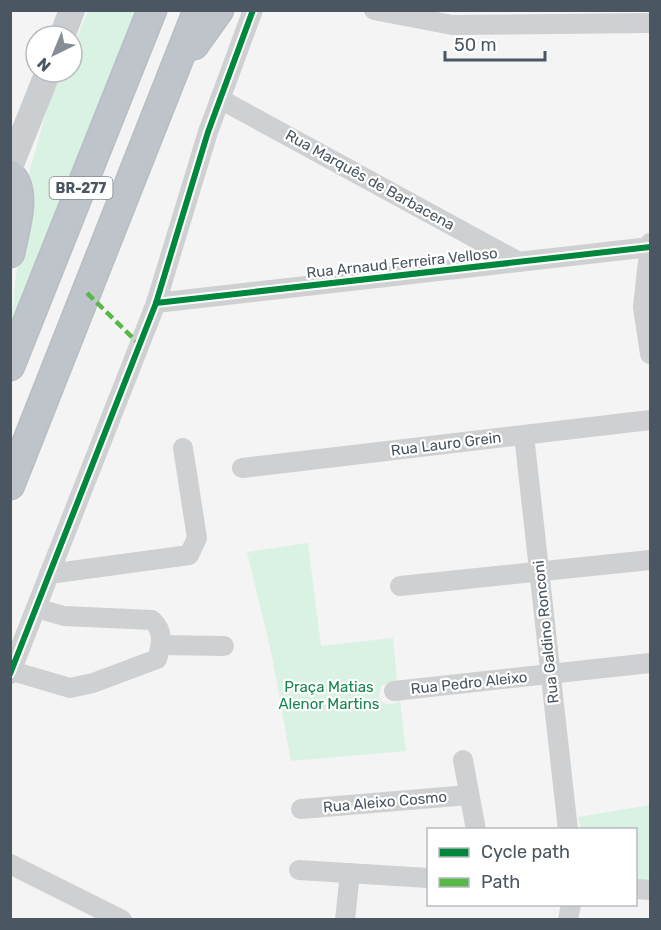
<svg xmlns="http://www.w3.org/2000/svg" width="661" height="930" viewBox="0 0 661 930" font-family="Rubik,sans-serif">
  <rect width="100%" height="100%" fill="#f4f4f4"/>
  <g fill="#d9f2e3">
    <path d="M88,11H136L11,323L26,184L47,109L62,72H72V49Z"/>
    <path d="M308,543L321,646L393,638L397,680L381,686L379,698C385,706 391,706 400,701L406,751L291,761L272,656L247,552Z"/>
    <path d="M650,805V881H636V830L581,829L578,817Z"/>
  </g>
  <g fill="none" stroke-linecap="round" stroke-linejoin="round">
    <defs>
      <g id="highway">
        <path d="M194,45L219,10"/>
        <path d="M10,175C28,192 14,231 10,253"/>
        <path d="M10,366L152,10"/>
        <path d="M10,485L198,10"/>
      </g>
    </defs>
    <use href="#highway" stroke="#b9bec3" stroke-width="31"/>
    <g stroke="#ced0d2" stroke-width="20">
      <path d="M374,10L452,25L650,23"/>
      <path d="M220,99L519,262"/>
      <path d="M650,243L643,307L650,354"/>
      <path d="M156,303L650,247"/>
      <path d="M524,435L568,830"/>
      <path d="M242,468L650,420"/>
      <path d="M49,574L189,555L197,538L183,448"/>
      <path d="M400,586L650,560"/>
      <path d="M162,645L224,646"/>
      <path d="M12,671L70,688L93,683L157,659C162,644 164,631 152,620L64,616L36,608"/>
      <path d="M10,674L156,303L208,132L253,10"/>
      <path d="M394,691L650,663"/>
      <path d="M463,760L476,830"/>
      <path d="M301,809L469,795"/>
      <path d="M10,864L122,920"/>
      <path d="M299,870L428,878"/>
      <path d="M636,889L650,890"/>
      <path d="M345,920L350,873"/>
      <path d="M568,920L571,904"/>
    </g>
    <g stroke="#caced1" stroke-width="26">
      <path d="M62,36L72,10"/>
      <path d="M10,167L48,72"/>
    </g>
    <use href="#highway" stroke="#bec4c9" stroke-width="28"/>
    <path stroke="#58b947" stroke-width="4.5" stroke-dasharray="9 4.5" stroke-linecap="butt" d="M87,293L139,344"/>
    <defs>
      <g id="cycleway">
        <path d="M156,303L650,247"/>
        <path d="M10,674L156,303L208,132L253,10"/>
      </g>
    </defs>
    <use href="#cycleway" stroke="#fff" stroke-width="10"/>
    <use href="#cycleway" stroke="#00873e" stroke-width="6"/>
  </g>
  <g text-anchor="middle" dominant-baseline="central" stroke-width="4.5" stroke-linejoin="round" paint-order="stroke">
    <rect fill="#fff" stroke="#808990" stroke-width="1.5" x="49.5" y="177" width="63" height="22" rx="4.5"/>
    <g font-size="14" font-weight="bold" fill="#4a5661">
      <text x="81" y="188">BR-277</text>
    </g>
    <g font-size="15" fill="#4a5661" stroke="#fff">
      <text transform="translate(370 180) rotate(29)">Rua Marquês de Barbacena</text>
      <text transform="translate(402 263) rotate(-6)">Rua Arnaud Ferreira Velloso</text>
      <text transform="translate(446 444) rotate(-7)">Rua Lauro Grein</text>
      <text transform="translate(546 632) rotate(-96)">Rua Galdino Ronconi</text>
      <text transform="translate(469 683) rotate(-6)">Rua Pedro Aleixo</text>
      <text transform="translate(385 802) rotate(-5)">Rua Aleixo Cosmo</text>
    </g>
    <g font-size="15" fill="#17864f" stroke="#fff">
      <text x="329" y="687">Praça Matias<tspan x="329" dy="17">Alenor Martins</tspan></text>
    </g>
  </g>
  <rect width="661" height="930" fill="none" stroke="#4a5661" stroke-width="24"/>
  <rect x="427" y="828" width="210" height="78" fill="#ffffff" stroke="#b7bbc0" stroke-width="1.5"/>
  <rect x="439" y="848" width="30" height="9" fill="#00873e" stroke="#b7bbc0" stroke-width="1.5"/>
  <text x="481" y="858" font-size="18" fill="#4a5661">Cycle path</text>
  <rect x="439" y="878" width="30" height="9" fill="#58b947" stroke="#b7bbc0" stroke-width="1.5"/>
  <text x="481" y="888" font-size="18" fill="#4a5661">Path</text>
  <g transform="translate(54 54) rotate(223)"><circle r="28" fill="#ffffff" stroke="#b7bbc0" stroke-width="1.5"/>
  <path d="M0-4.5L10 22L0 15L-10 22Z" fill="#868d94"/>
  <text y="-9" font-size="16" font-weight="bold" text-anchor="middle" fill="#4a5661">N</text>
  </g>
  <path d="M445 51v9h100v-9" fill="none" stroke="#4a5661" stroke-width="3"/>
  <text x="454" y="51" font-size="18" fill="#4a5661" stroke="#ffffff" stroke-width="4.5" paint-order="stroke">50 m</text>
</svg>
